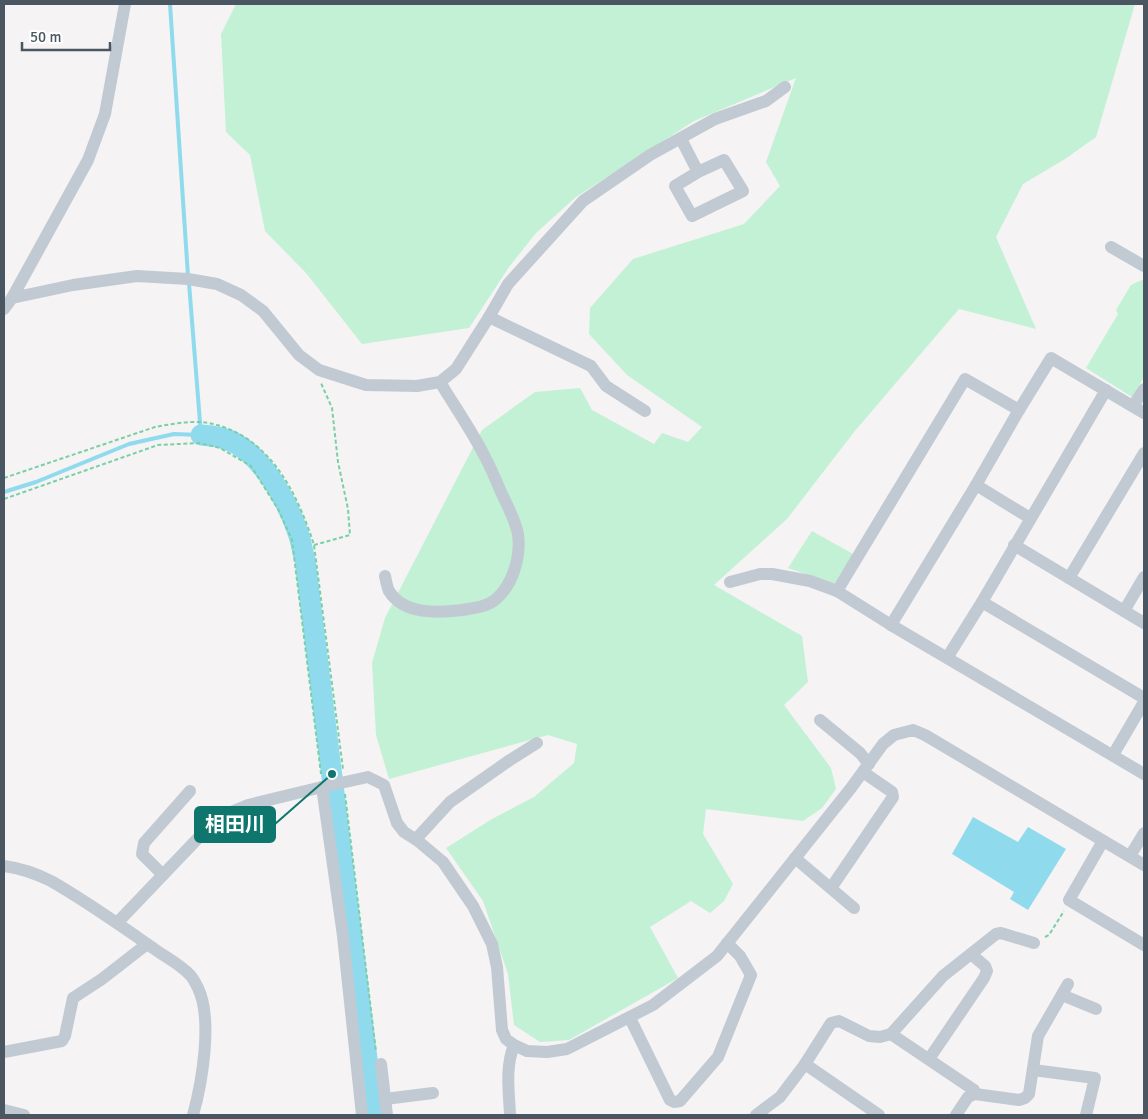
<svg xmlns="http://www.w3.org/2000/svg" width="1148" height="1119" viewBox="0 0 1148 1119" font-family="Signika,'Noto Sans JP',sans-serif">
  <rect width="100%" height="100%" fill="#f5f3f3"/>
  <g fill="#c3f1d5">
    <path d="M236,4H1135L1096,137L1065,159L1023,184L996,237L1036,329L959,309L854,432L787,519L714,585L802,636L808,682L784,705L831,768L836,789L822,808L803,821L706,809L703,834L733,884L724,901L710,913L691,901L650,927L678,978L569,1040L540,1042L514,1025L508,974L483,901L446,848L492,819L534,797L574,763L577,744L548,735L389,779L376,735L372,663L385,618L482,430L535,392L580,388L592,410L654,444L662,433L688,442L702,427L627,375L589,334L590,308L633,259L744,224L780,186L766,162L796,78L694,121L576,197L536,233L509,267L469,328L362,344L306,273L265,231L250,155L226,132L221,34Z"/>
    <path d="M1144,279V377L1132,397L1086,368L1118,314L1116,310L1131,285Z"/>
    <path d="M812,531L853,554L834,584L788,568Z"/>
  </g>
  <path fill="#90daee" d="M973,817L1018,842L1028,827L1066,849L1028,910L1010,899L1014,892L952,854Z"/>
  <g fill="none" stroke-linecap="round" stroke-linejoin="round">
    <g stroke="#90daee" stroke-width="4">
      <path d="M170,4L188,276"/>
      <path d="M4,492L36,482L129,444L174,434L201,435L189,283"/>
    </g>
    <path stroke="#90daee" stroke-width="21" d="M201,435C213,436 224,437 235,443C263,458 287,501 297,530C301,540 302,550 305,560L374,1115"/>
    <g stroke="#7ad0a6" stroke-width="2" stroke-dasharray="4 2.5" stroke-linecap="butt">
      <path d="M4,478L155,427C172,424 191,420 209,423C269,435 297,492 314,545L343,769"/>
      <path d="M4,499L158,445L199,443L220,448L251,466L278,509L292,540L321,774"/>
      <path d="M314,545L350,535L348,509L338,462L332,408L321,383"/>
      <path d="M345,794L376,1052"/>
      <path d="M1045,937L1049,935L1064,911"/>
    </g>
    <g stroke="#c1cad2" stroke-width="12">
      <path d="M681,139L698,172L724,160L743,191L692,216L675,186L698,172"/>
      <path d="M1111,247L1144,266"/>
      <path d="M12,298L73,285L137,276L188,279L217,284L241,295L263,311L299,355L319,370L366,385L417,386L440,382L456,369L489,317L508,284L583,201L650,155L715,119L766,101L785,87"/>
      <path d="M4,309L12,298L88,160L105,114L125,4"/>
      <path d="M489,317L591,366L606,386L645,411"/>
      <path d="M1133,406L1144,389"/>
      <path d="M976,485L1030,518"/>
      <path d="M1014,545L1144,623"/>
      <path d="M385,576C386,580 387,587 389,591C404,615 438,613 462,610C474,608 486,607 495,600C513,585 521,557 518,534C515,519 507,505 501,492C496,480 491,468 485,457C472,431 455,407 440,382"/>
      <path d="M1069,578L1144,453"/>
      <path d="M730,582L760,574H772L810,581L837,591L891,625L1144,774"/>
      <path d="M837,591L965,379L1019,410L1051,358L1144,413"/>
      <path d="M982,602L1144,698"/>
      <path d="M1124,611L1144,577"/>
      <path d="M891,625L976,485L1019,410"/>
      <path d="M947,658L982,602L1106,390"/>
      <path d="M820,720L860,753L869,764"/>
      <path d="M1113,755L1144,702"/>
      <path d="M322,787L343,936L362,1115"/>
      <path d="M416,839L450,802L510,760L537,743"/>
      <path d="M1103,841L1069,900L1144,945"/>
      <path d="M1130,856L1144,833"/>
      <path d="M795,858L854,908"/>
      <path d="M4,866C19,868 37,874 51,881C86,901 120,925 153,948C165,957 180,964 190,975C193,978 196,984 198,988C213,1019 202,1083 193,1115"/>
      <path d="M163,875L142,854L144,843L190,791"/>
      <path d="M831,888L893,797L892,792L863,772"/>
      <path d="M117,923L203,833L224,815L248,805L322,787L368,777L384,785L397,823L404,832L418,841L443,862L473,906L492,944L497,967L502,1030L506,1039L514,1045L527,1051L547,1052L567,1049L653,1005L717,956L851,788L883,744L894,735L913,730L925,735L1144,865"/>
      <path d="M1062,995L1096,1009"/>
      <path d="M630,1018L670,1100L674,1102L680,1101L718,1057L751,975L740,956L727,943"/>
      <path d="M891,1034L974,1090L975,1094"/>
      <path d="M4,1052L62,1041L65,1036L73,998L102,979L147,944"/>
      <path d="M929,1059L984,978L987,971L985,966L971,954"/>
      <path d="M381,1064L387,1115"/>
      <path d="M805,1064L879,1115"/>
      <path d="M1033,1070L1095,1078L1086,1115"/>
      <path d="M385,1099L433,1093"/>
      <path d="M4,1110L24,1115"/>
      <path d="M510,1115C509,1091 505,1068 514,1045"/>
      <path d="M756,1115L780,1097L805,1064L831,1023L839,1021L869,1036L880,1037L891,1034L943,976L996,934L1001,933L1034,943"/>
      <path d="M956,1115L968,1097L975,1094L1019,1100L1025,1098L1029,1094L1038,1036L1068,984"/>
    </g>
  </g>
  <path fill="none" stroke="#0f766e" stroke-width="2" d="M332 774L275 824"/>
  <circle fill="#0f766e" stroke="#fff" stroke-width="2" cx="332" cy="774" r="5"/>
  <rect fill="#0f766e" stroke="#0f766e" stroke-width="2" x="195" y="807" width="80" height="35" rx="5"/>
  <g font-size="20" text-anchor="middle" font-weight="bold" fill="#fff">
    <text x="235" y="831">相田川</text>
  </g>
  <rect width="1148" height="1119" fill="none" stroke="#4a5661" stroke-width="10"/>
  <path d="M22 42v8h88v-8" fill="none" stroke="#4a5661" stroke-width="2.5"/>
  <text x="30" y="42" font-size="15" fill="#4a5661" stroke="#ffffff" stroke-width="4" paint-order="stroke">50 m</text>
</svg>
